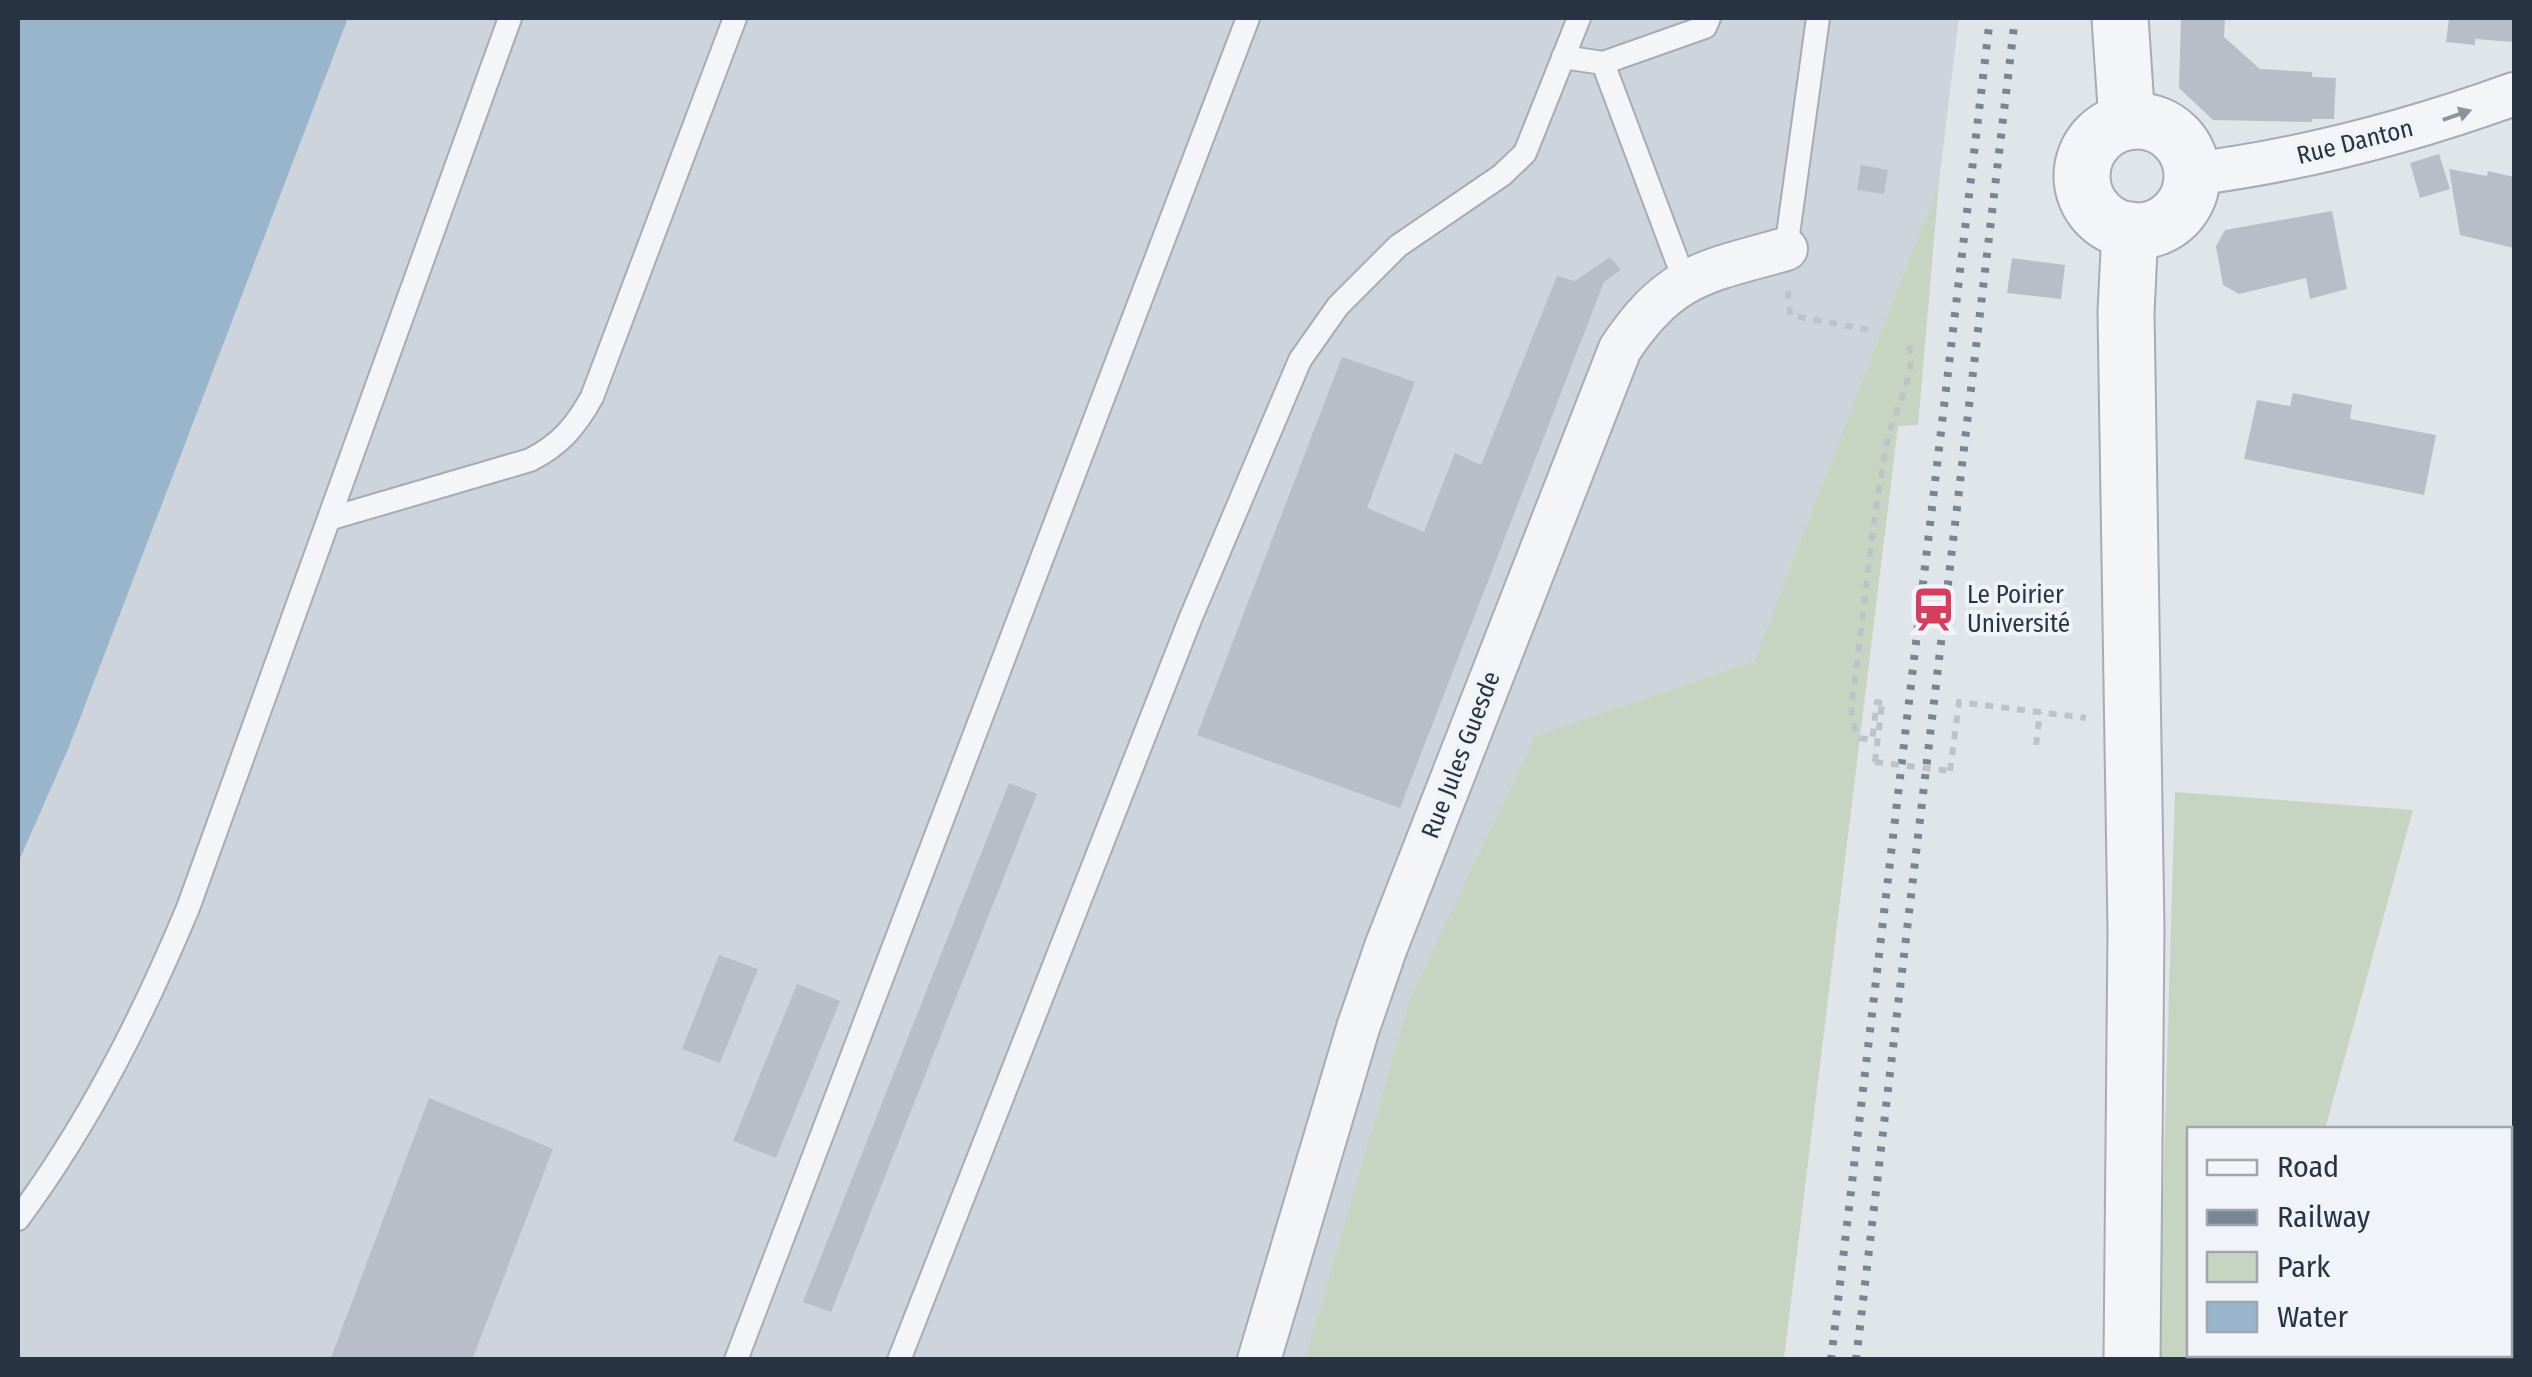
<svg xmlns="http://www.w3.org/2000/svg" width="2532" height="1377" viewBox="0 0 2532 1377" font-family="'Fira Sans Condensed',sans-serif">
  <rect width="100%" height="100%" fill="#e0e5ea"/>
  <path fill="#ced4dc" d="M18,18H1959L1939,182L1754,661L1535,736L1411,995L1305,1360L18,1359Z"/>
  <g fill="#c7d4c1">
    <path d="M1939,182L1918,425L1898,426L1784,1359H1305L1411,995L1535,736L1754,661Z"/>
    <path d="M2175,792L2413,810L2325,1129L2190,1130V1354L2263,1355L2261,1359L2158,1360Z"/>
    <path d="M2514,1155V1359H2454L2455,1355L2510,1354V1172Z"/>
  </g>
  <path fill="#99b5cc" d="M18,18H348L69,747L18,863Z"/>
  <g fill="#b7bec8">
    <path d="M2181,18H2225L2224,37L2260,69L2312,72V77L2336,78L2334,119H2312V122L2213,120L2179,88Z"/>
    <path d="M2449,18H2514V42L2475,39V45L2446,42Z"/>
    <path d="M2439,154L2450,189L2420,198L2410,163Z"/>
    <path d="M1861,165L1888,170L1884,194L1857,190Z"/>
    <path d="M2449,169L2487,176L2488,171L2514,177V248L2460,235Z"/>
    <path d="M2332,211L2347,289L2310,299L2306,278L2239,294L2223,285L2216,246L2225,230Z"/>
    <path d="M1610,257L1621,270L1604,282L1400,808L1197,735L1342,357L1415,382L1367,508L1424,532L1455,453L1481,465L1557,276L1575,281Z"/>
    <path d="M2012,258L2065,265L2061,299L2007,293Z"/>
    <path d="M2293,393L2352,405L2350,419L2436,435L2424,495L2244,459L2257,400L2290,406Z"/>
    <path d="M1009,783L1037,794L831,1312L803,1302Z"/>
    <path d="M719,955L758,969L720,1063L682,1049Z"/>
    <path d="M797,984L840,1001L776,1158L733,1141Z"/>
    <path d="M429,1098L553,1149L472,1360H330Z"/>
  </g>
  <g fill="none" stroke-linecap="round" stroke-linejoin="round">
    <defs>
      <g id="service">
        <path d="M1563,57L1603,63L1705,27L1709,18"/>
        <path d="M1603,63L1685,282"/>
        <path d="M1786,249L1818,18"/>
        <path d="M332,518L530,460C560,445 576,426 592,397L735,18"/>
        <path d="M18,1219C89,1123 142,1018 188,908L510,18"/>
        <path d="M736,1360L1248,18"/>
        <path d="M899,1360L1191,617L1300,360L1338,306L1398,246L1502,175L1525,153L1579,18"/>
      </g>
      <g id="minor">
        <path d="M2192,174C2303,160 2409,132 2514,94"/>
        <path d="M1259,1360L1358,1028L1386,947L1620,349C1670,274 1704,272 1786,249"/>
      </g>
      <g id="tertiary">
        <path d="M2120,18L2127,122"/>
        <circle cx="2137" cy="176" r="55"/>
        <path d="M2130,230L2126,312L2136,929L2132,1360"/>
      </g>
    </defs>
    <use href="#service" stroke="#a5acb5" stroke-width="26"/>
    <use href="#minor" stroke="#a5acb5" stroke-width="46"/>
    <use href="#tertiary" stroke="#a5acb5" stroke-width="59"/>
    <g stroke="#bec3c9" stroke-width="6" stroke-dasharray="8 8" stroke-linecap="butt">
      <path d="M1788,291L1790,315L1874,331"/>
      <path d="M1882,703L1877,702L1872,740L1860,738L1855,731L1851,708C1864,619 1870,527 1888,439C1894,409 1919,372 1908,342"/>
      <path d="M2036,745L2040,712"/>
      <path d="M1875,762L1882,703"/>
      <path d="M1950,771L1959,702L2086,718"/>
    </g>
    <use href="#service" stroke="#f3f5f8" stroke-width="22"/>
    <use href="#minor" stroke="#f3f5f8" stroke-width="42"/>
    <use href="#tertiary" stroke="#f3f5f8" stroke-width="55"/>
    <g stroke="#798595" stroke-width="8" stroke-dasharray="5 10" stroke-linecap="butt">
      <path d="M1831,1360L1990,18"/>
      <path d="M1856,1360L2015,18"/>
    </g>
    <path stroke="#bec3c9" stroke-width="6" stroke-dasharray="8 8" stroke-linecap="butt" d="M1875,762L1950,771"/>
  </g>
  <defs><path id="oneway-solid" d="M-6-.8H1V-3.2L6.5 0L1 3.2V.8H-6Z" transform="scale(2.5)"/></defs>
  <use fill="#8e949e" href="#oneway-solid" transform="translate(2457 115) rotate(-19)"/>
  <defs>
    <symbol id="station-bare" viewBox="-9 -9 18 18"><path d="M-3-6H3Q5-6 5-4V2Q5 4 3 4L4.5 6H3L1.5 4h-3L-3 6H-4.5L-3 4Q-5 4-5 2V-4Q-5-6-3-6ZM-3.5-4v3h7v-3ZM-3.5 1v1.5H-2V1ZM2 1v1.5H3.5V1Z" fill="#d63e5f" stroke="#f0f3f7" stroke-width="2.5" paint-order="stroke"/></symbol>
  </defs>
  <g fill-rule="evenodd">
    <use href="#station-bare" x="1902" y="578" width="63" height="63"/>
  </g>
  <g text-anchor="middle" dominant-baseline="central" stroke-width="8" stroke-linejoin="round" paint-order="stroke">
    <g font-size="25" fill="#283343" stroke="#f0f3f7">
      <text transform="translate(2355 142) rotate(-14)">Rue Danton</text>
      <text transform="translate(1461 755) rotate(-69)">Rue Jules Guesde</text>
    </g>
    <g font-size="25" fill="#283343" stroke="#f0f3f7" text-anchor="start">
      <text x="1967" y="595">Le Poirier<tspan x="1967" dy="29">Université</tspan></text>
    </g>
  </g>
  <rect width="2532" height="1377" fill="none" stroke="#283343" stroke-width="40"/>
  <rect x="2187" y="1127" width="325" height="230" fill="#f0f3f7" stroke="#a0a6af" stroke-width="2.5"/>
  <rect x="2207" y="1160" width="50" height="15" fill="#f3f5f8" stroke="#a0a6af" stroke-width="2.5"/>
  <text x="2277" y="1177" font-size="30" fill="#283343">Road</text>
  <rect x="2207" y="1210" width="50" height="15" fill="#798595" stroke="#a0a6af" stroke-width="2.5"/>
  <text x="2277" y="1227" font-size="30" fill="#283343">Railway</text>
  <rect x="2207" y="1252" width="50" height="30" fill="#c7d4c1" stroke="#a0a6af" stroke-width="2.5"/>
  <text x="2277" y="1277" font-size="30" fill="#283343">Park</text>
  <rect x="2207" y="1302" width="50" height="30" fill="#99b5cc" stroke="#a0a6af" stroke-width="2.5"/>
  <text x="2277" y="1327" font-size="30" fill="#283343">Water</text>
</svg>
